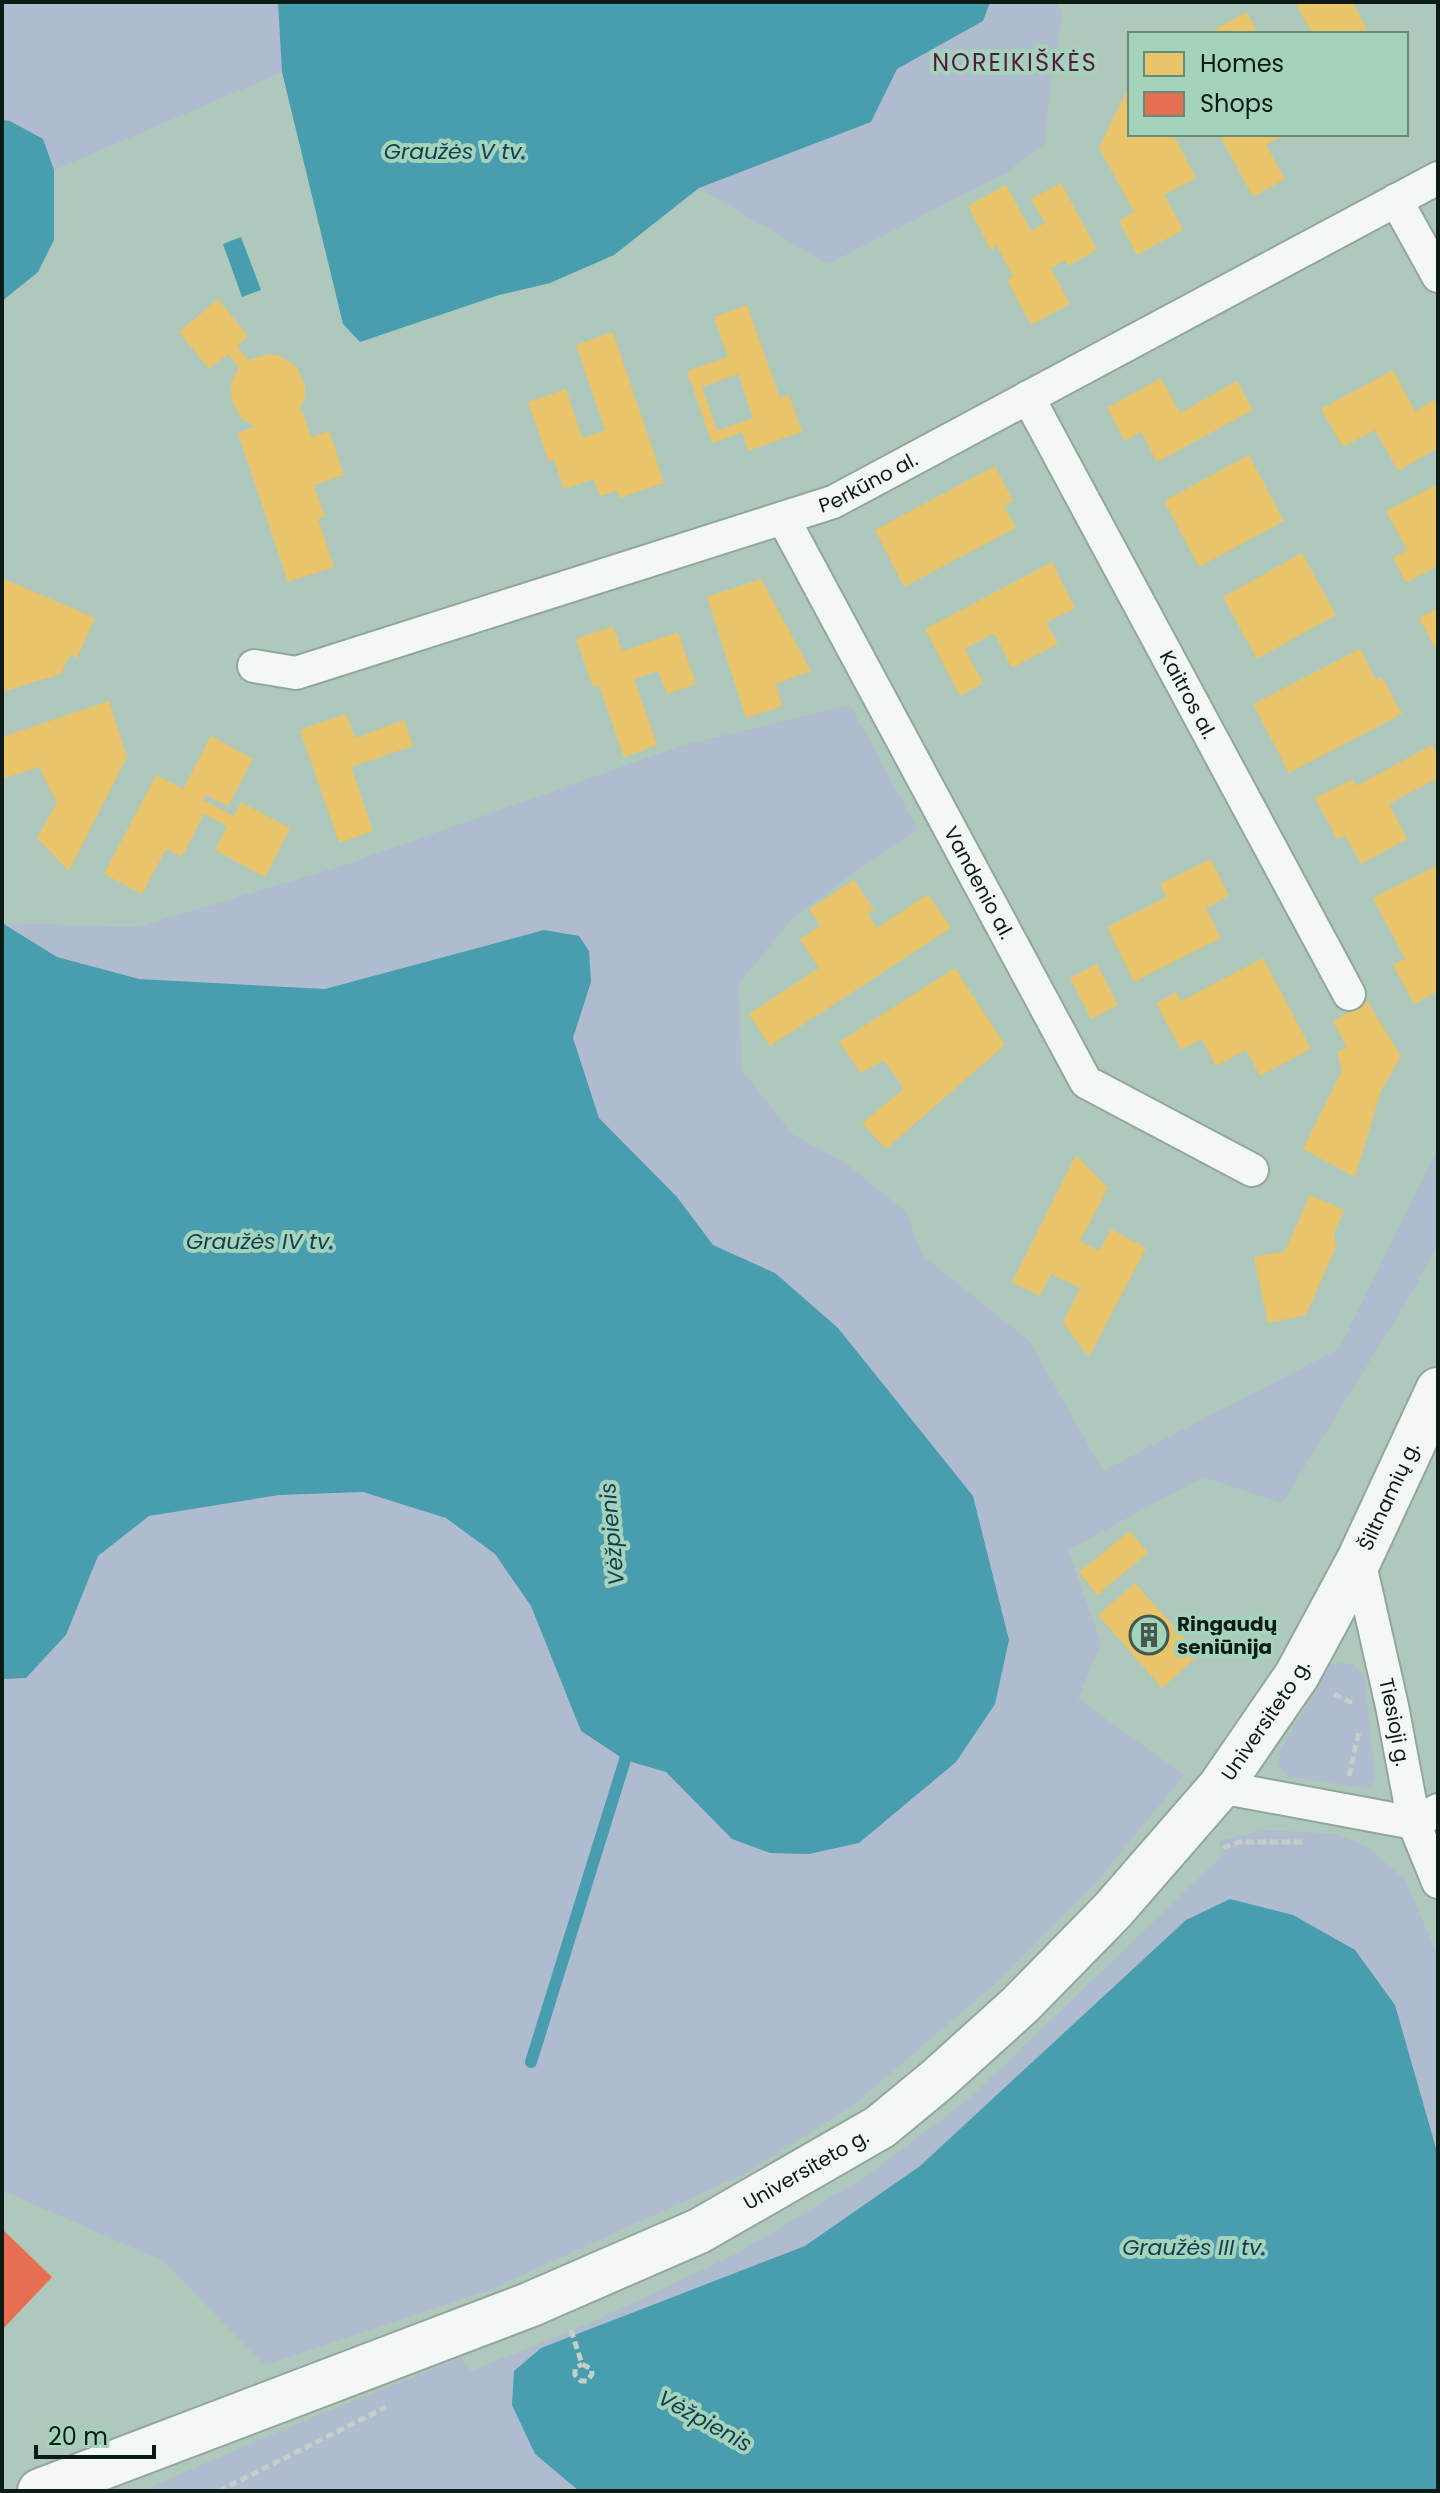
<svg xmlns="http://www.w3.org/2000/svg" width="1440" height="2493" viewBox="0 0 1440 2493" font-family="Poppins,sans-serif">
  <rect width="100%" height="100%" fill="#aec8bb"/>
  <g fill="#afbbce">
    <path d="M2,2H278L282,72L54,170L43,139L10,121L2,120Z"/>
    <path d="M990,2H1057L1062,16L1049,95L1045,143L1007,172L828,264L699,188L870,123L897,69L983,21Z"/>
    <path d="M850,705L918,830L849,876L790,921L739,984L741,1069L792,1134L845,1163L906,1212L922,1255L1029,1341L1103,1471L1339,1349L1438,1149V1243L1410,1296L1282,1503L1203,1477L1068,1550L1101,1643L1078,1699L1184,1775L1094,1885L1006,1974L853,2105L746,2173L489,2290L265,2365L163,2261L2,2190V1679L26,1678L66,1636L98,1556L149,1516L279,1495L363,1491L446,1518L495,1554L531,1606L581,1731L625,1760L666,1772L732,1839L859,1843L956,1762L995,1704L775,1273L713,1245L677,1197L599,1118L573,1038L591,982L544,930L325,989L139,979L57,957L2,923L138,927L339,867L681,746Z"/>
    <path d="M1340,1663L1353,1664L1364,1676L1375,1776L1370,1786L1362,1788L1287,1776C1277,1766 1276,1761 1281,1748L1331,1666Z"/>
    <path d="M1266,1830L1336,1834L1369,1848L1406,1881L1438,1958V2155L1395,2005L1186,1920L920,2166L805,2246L541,2348L514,2370L535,2454L579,2491H141L292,2426L461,2358L471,2371L593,2322L738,2253L868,2175L969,2099L1224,1854L1219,1841Z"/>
  </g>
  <g fill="#489daf">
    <path d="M278,2H990L983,21L897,69L871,122L699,188L614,255L550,283L499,295L360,342L343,324L282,72Z"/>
    <path d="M2,120L10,121L43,139L54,170V240L38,272L2,301Z"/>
    <path d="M241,237L261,290L242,297L223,244Z"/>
    <path d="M2,923L57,957L139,979L325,989L544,930L579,936L589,951L591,982L573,1038L599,1118L677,1197L713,1245L775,1273L838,1328L973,1496L1009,1640L995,1704L956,1762L859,1843L809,1854L770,1853L732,1839L666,1772L625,1760L581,1731L531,1606L495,1554L446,1518L363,1492L279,1495L149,1516L98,1556L66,1635L26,1678L2,1679Z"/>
    <path d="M1230,1899L1293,1915L1355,1950L1395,2005L1438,2155V2491H579L535,2454L512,2405L514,2371L541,2348L805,2246L920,2166L1186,1920Z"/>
  </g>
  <g fill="#e9c46a" fill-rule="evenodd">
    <path d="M1295,2H1353L1369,34H1312Z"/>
    <path d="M1247,12L1258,34H1207Z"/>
    <path d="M1130,84V134H1173L1196,178L1164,195L1183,230L1137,255L1119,221L1134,212L1099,148Z"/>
    <path d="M1219,134H1286L1266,145L1285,179L1253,197Z"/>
    <path d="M1061,183L1097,250L1068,266L1065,260L1051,268L1070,304L1031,325L1007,280L1013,277L997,246L991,250L968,206L1006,185L1031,231L1045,223L1031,199Z"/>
    <path d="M218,299L248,336L237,346L248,360L269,354L280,356L297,367L305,386V396L299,412L302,410L311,437L329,431L344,475L314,485L325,516L318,519L334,567L288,582L238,433L255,426L242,419L232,402L231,382L239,368L228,354L209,369L179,332Z"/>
    <path d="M747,305L780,398L789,395L802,432L748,451L742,432L712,443L687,371L728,357L714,317ZM738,374L753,418L717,431L702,387Z"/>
    <path d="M613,332L664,483L620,498L617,491L600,496L593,479L564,489L554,460L549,462L528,402L566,389L582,438L605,430L576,345Z"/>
    <path d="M1393,370L1415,411L1434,400L1438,408V448L1398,471L1375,430L1343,447L1321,409Z"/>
    <path d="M1161,378L1180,413L1237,381L1253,410L1157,462L1141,432L1125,441L1107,408Z"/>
    <path d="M1249,455L1284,521L1199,567L1164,501Z"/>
    <path d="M995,466L1013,501L1004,506L1016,528L904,587L875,530Z"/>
    <path d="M1438,484V566L1406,583L1393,558L1407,550L1386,511Z"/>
    <path d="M1302,553L1336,615L1257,659L1223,597Z"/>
    <path d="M1052,562L1075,608L1046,623L1058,644L1012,668L994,633L965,649L983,683L960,696L925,629Z"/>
    <path d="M2,578L95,618L77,658L70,655L61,674L2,692Z"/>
    <path d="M761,579L811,671L776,684L782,706L746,718L707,597Z"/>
    <path d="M1438,608V653L1419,618Z"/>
    <path d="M613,626L622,651L678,632L696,684L667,694L658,671L634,679L657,745L624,757L599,685L593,687L576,639Z"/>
    <path d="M1360,649L1376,680L1382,677L1402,714L1289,773L1253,704Z"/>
    <path d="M109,701L127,757L69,871L37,838L57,803L39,767L2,779V737Z"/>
    <path d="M346,714L355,738L404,720L413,746L351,767L373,831L339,843L300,730Z"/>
    <path d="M211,736L253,759L228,806L206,795L203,800L234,816L241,802L290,828L265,877L215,850L227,826L204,814L182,857L166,849L142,894L104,874L156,775L183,789Z"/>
    <path d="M1432,745L1438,757V778L1389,804L1407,839L1361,864L1345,835L1337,839L1315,798L1353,779L1356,786Z"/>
    <path d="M1211,859L1229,896L1206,908L1221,938L1134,982L1107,927L1167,897L1160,884Z"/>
    <path d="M1438,865V991L1414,1004L1393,965L1405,959L1373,898Z"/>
    <path d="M854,880L874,910L868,914L877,928L928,894L951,928L770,1046L749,1014L819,968L800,939L820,926L809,909Z"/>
    <path d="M1263,958L1311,1049L1260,1076L1246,1050L1216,1066L1202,1039L1181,1050L1156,1003L1177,992L1181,1001Z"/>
    <path d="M1097,964L1118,1005L1091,1019L1070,978Z"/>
    <path d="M955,968L1005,1045L886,1149L862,1123L904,1089L884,1060L861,1073L839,1042Z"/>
    <path d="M1367,1001L1401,1056L1381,1091L1355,1177L1303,1149L1342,1071L1337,1052L1347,1047L1333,1022Z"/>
    <path d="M1076,1155L1108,1188L1080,1241L1099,1251L1111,1229L1146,1248L1089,1357L1063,1323L1080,1288L1051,1274L1040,1296L1012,1282Z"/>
    <path d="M1310,1195L1344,1210L1334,1233L1336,1247L1306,1315L1268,1323L1254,1257L1285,1251Z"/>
    <path d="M1130,1531L1148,1553L1097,1595L1079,1572Z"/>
    <path d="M1135,1583L1199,1655L1162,1688L1098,1615Z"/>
  </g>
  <path fill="#e76f51" d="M2,2229L52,2277L2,2330Z"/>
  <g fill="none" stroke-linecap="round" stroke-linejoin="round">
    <path stroke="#489daf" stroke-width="12" d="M531,2062L625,1760L626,1745"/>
    <defs>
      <g id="street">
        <path d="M1396,200L1438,276"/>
        <path id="s1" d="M1028,397L1349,994"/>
        <path id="s2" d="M783,518L1086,1082L1252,1170"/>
        <path id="s3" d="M254,666L296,673L833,502L1438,178"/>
        <path id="s4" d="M1359,1560L1392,1706L1414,1823L1438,1882"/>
        <path d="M1220,1787L1414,1823L1438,1810"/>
      </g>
      <g id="secondary">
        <path id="s5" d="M40,2491L529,2305L699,2231L880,2127L937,2080L1020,2005L1113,1910L1220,1787L1297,1675L1359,1560L1438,1390"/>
      </g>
    </defs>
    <use href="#street" stroke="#92a69c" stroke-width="36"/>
    <use href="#secondary" stroke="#92a69c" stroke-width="48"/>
    <g stroke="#c6cec9" stroke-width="5" stroke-dasharray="8 4" stroke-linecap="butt">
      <path d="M1131,2V3"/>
      <path d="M1334,1694L1353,1703"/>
      <path d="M1349,1776L1359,1731"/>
      <path d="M1223,1848L1239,1842H1304"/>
      <path d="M571,2330L582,2364L591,2369L592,2374L587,2381H581L575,2375V2369L582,2364"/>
      <path d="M219,2491L386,2407"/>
    </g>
    <use href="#street" stroke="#f3f7f5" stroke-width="32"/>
    <use href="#secondary" stroke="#f3f7f5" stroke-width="44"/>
  </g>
  <defs>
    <symbol id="building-ring" viewBox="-11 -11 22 22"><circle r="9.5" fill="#a4d2ba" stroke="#43584e" stroke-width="1.5"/><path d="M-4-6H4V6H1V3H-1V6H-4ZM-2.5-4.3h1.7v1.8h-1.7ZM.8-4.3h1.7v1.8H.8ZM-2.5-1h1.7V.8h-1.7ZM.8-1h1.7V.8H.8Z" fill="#43584e"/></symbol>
  </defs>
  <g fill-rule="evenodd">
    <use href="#building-ring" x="1127" y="1613" width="44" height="44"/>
  </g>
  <g text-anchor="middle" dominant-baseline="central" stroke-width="8" stroke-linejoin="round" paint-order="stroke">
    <g font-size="20" fill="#0a1c14" stroke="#a4d2ba">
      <text stroke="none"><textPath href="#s3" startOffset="646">Perkūno al.</textPath></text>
      <text stroke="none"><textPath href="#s1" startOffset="338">Kaitros al.</textPath></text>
      <text stroke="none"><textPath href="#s2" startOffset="414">Vandenio al.</textPath></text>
      <text stroke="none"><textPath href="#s5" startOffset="1736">Šiltnamių g.</textPath></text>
      <text stroke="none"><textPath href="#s5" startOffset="1480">Universiteto g.</textPath></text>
      <text stroke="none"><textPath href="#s4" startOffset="166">Tiesioji g.</textPath></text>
      <text stroke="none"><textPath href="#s5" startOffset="832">Universiteto g.</textPath></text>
    </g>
    <g font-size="20" font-weight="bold" fill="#0a1c14" stroke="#a4d2ba" text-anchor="start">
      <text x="1177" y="1624">Ringaudų<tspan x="1177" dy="23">seniūnija</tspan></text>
    </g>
    <g font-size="22" font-style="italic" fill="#123f4d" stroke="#a4d2ba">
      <text x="455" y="151">Graužės V tv.</text>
      <text x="260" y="1241">Graužės IV tv.</text>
      <text transform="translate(612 1534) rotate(-95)">Vėžpienis</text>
      <text x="1194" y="2247">Graužės III tv.</text>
      <text transform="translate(705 2421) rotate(29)">Vėžpienis</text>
    </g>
    <g font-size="24" letter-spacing="2" fill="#551a42" stroke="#a4d2ba">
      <text x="1015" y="62">NOREIKIŠKĖS</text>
    </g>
  </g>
  <rect width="1440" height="2493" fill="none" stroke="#0a1c14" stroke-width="8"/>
  <rect x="1128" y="32" width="280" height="104" fill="#a4d2ba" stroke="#668978" stroke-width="2"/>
  <rect x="1144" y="52" width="40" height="24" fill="#e9c46a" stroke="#668978" stroke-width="2"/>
  <text x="1200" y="72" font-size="24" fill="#0a1c14">Homes</text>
  <rect x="1144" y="92" width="40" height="24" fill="#e76f51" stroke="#668978" stroke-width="2"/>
  <text x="1200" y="112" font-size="24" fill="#0a1c14">Shops</text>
  <path d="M36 2445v12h118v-12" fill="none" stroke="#0a1c14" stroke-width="4"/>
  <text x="48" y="2445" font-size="24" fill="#0a1c14" stroke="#a4d2ba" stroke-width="6" paint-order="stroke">20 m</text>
</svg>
